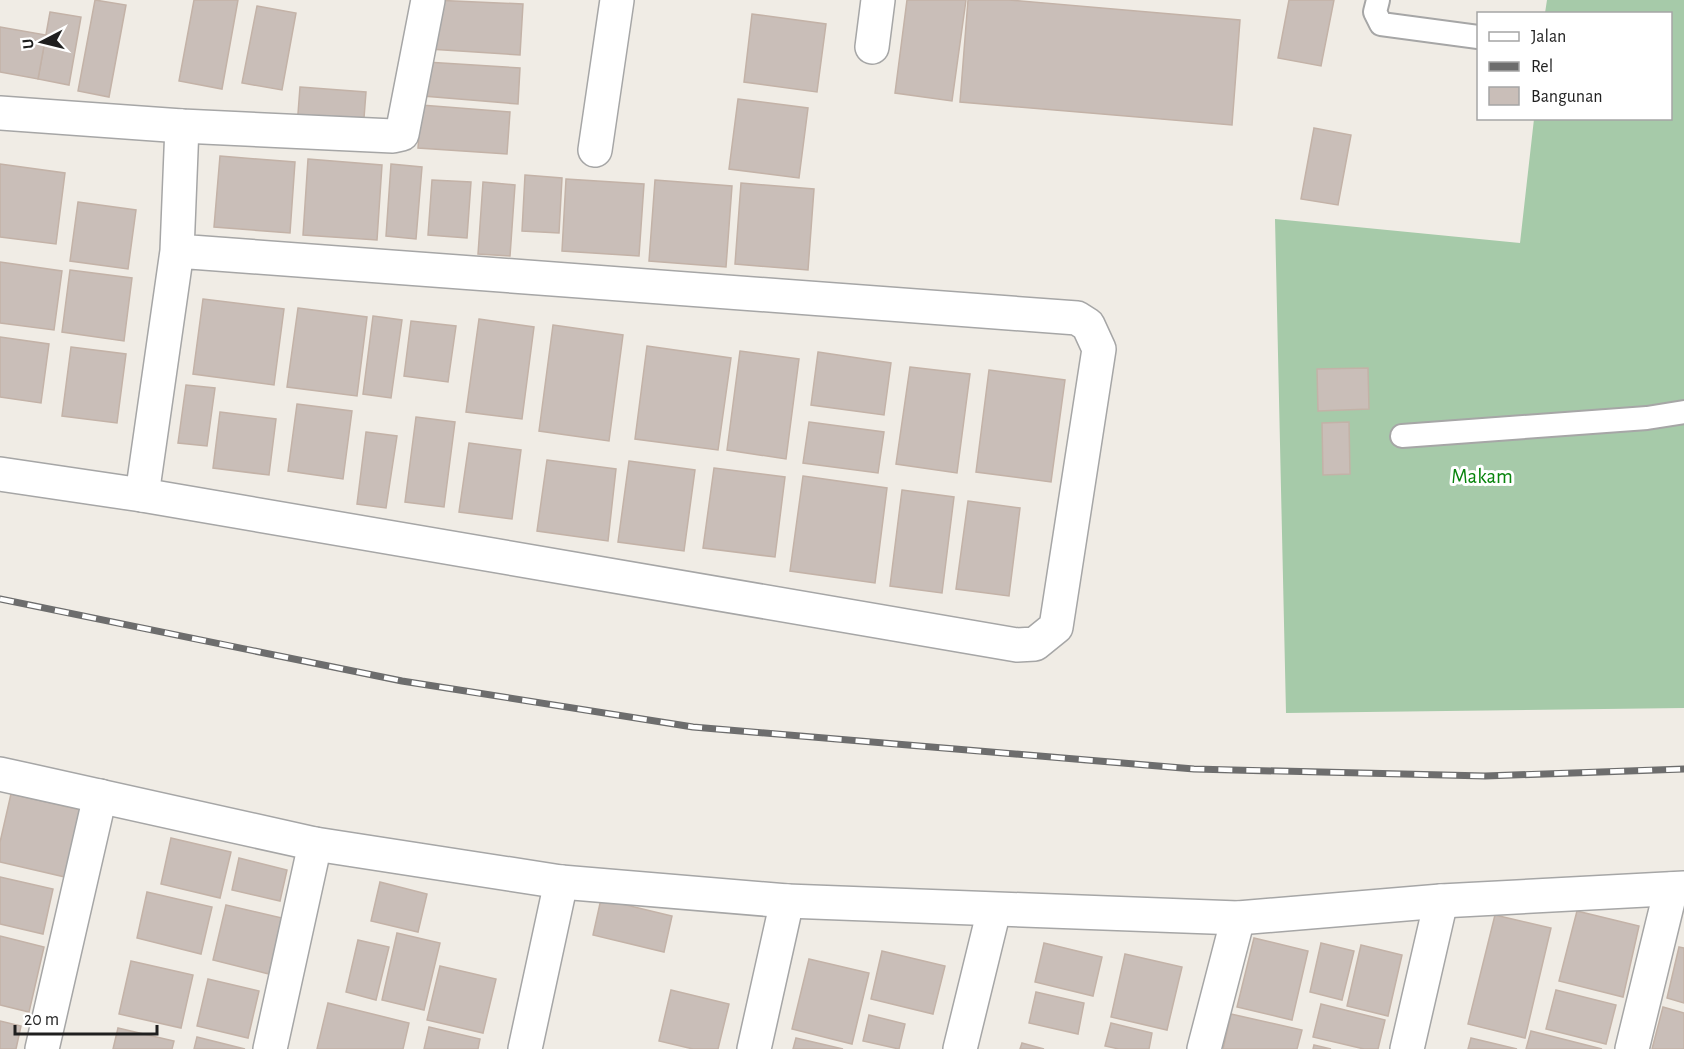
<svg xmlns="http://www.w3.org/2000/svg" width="1684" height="1049" viewBox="0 0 1684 1049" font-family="'Alegreya Sans',sans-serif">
  <rect width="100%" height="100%" fill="#f0ece5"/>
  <path fill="#a6caa9" d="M1547,0H1684V708L1286,713L1275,219L1520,243L1534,119L1670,118V14L1545,13Z"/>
  <g fill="#c9beb8" stroke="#c3b2a7" stroke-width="1.5">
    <path d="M95,0L126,5L109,97L78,91Z"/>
    <path d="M194,0H238L222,89L179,81Z"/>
    <path d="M432,0L523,4L520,55L429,49Z"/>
    <path d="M907,0H966L952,101L895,93Z"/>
    <path d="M968,0H1009L1240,20L1232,125L960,102Z"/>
    <path d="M1289,0H1334L1321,66L1278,58Z"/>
    <path d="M257,6L296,13L282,90L242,83Z"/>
    <path d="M50,12L81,17L69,85L38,79Z"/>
    <path d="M752,14L826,24L817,92L744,82Z"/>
    <path d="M0,27L46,35L38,79L0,72Z"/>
    <path d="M426,62L520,68L518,104L423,96Z"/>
    <path d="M300,87L366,92L363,131L297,127Z"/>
    <path d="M738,99L808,108L799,178L729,169Z"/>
    <path d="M421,105L510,112L507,154L418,148Z"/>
    <path d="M1314,128L1351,135L1338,205L1301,199Z"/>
    <path d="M220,156L295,162L290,233L214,227Z"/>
    <path d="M308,159L382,165L377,240L303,235Z"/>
    <path d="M0,164L65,173L56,244L0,237Z"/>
    <path d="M391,164L422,167L416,239L386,236Z"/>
    <path d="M525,175L562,178L559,233L522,231Z"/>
    <path d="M566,179L644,184L639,256L562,251Z"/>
    <path d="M432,180L471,182L467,238L428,235Z"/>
    <path d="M655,180L732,186L726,267L649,261Z"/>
    <path d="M483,182L515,185L510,256L478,254Z"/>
    <path d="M741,183L814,189L808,270L735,264Z"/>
    <path d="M78,202L136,210L128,269L70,261Z"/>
    <path d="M0,262L62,271L54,330L0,323Z"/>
    <path d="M70,270L132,278L124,341L62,332Z"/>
    <path d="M203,299L284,309L274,385L193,374Z"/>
    <path d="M298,308L367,317L357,396L287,387Z"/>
    <path d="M373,316L402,320L391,398L363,394Z"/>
    <path d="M479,319L534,327L522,419L466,412Z"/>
    <path d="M411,321L456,326L448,382L404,376Z"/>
    <path d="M553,325L623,335L609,441L539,431Z"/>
    <path d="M0,337L49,344L41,403L0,397Z"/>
    <path d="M647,346L731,358L718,450L635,439Z"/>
    <path d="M71,347L126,354L117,423L62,416Z"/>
    <path d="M740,351L799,359L786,459L727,450Z"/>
    <path d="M818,352L891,363L884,415L811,405Z"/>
    <path d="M910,367L970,374L957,473L896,464Z"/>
    <path d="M1368,368L1369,409L1318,411L1317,369Z"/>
    <path d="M989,370L1065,380L1051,482L976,472Z"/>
    <path d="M186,385L215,388L207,446L178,443Z"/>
    <path d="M297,404L352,411L343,479L288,471Z"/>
    <path d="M220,412L276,419L269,475L213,468Z"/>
    <path d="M416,417L455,422L444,507L405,502Z"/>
    <path d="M809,422L884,432L878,473L803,463Z"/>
    <path d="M1349,422L1350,474L1323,475L1322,423Z"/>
    <path d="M366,432L397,436L386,508L357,504Z"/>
    <path d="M469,443L521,450L512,519L459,512Z"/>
    <path d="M547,460L616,469L608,541L537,531Z"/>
    <path d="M629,461L695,470L684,551L618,542Z"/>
    <path d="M714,468L785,477L775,557L703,548Z"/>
    <path d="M803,476L887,488L875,583L790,571Z"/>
    <path d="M902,490L954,497L942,593L890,586Z"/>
    <path d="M968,501L1020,508L1009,596L956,589Z"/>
    <path d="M11,794L81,810L65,877L0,862V842Z"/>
    <path d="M171,838L231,852L220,898L161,884Z"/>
    <path d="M239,858L287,870L280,901L232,890Z"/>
    <path d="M0,877L53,889L43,934L0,924Z"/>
    <path d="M380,882L427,894L418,932L371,921Z"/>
    <path d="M147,892L212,907L201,954L137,938Z"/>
    <path d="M601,899L672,916L664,952L593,935Z"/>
    <path d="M226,905L282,918L269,974L213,960Z"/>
    <path d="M1577,911L1639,926L1623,997L1559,981Z"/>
    <path d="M1495,915L1551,928L1525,1038L1468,1024Z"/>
    <path d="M397,933L440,943L424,1010L382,1000Z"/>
    <path d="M0,936L44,947L29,1012L0,1005Z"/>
    <path d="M1254,938L1308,951L1292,1020L1237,1007Z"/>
    <path d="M358,940L389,947L376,1000L346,992Z"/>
    <path d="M1044,943L1102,957L1093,996L1035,982Z"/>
    <path d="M1321,943L1354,951L1342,1000L1310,992Z"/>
    <path d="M1361,945L1402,955L1388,1016L1347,1006Z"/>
    <path d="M1679,947L1684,948V1003L1667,998Z"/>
    <path d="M882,951L945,966L933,1014L871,999Z"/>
    <path d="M1125,954L1182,967L1167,1030L1111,1017Z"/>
    <path d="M809,959L869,973L852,1044L792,1029Z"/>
    <path d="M131,961L193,975L181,1028L119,1014Z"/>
    <path d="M440,966L496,979L483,1033L427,1020Z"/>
    <path d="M208,979L259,991L248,1038L197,1026Z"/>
    <path d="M671,990L729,1004L718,1049H693L659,1041Z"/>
    <path d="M1556,990L1616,1005L1606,1044L1546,1029Z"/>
    <path d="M1036,992L1084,1003L1078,1034L1029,1023Z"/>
    <path d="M328,1003L409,1023L403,1049H317Z"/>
    <path d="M1321,1004L1385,1020L1378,1049H1364L1313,1037Z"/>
    <path d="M1663,1007L1684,1013V1049H1652Z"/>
    <path d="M1231,1014L1302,1030L1297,1049H1223Z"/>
    <path d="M869,1015L905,1024L899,1049L863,1041Z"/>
    <path d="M0,1021L21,1026L16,1049H0Z"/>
    <path d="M1111,1023L1152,1033L1149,1049H1119L1105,1046Z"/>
    <path d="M429,1027L480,1039L478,1049H424Z"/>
    <path d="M118,1028L174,1041L172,1049H113Z"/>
    <path d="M1531,1031L1602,1049H1526Z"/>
    <path d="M197,1037L245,1049H194Z"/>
    <path d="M796,1038L843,1049H793Z"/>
    <path d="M1471,1038L1517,1049H1468Z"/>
    <path d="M1022,1043L1044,1049H1020Z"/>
    <path d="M1314,1045L1331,1049H1313Z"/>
  </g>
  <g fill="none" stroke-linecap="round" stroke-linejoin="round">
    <defs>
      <g id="lane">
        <path d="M1378,0L1375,12L1381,24L1478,37"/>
        <path d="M1402,436L1647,418L1684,412"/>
      </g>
      <g id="street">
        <path d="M872,47L878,0"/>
        <path d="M0,113L182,126L393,136L402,134L428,0"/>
        <path d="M595,150L617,0"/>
        <path d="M177,251L1077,318L1088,325L1099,349L1056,627L1035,644L1017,645L142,495L177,251L182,126"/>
        <path d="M0,474L142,495"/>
        <path d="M0,774L315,844L561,882L787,901L754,1049"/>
        <path d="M787,901L1238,918L1441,901L1684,888"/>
        <path d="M42,1049L100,796"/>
        <path d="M270,1049L315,844"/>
        <path d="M525,1049L561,882"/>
        <path d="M960,1049L994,910"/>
        <path d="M1204,1049L1238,918"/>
        <path d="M1407,1049L1441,901"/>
        <path d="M1632,1049L1671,889"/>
      </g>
    </defs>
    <use href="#lane" stroke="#a6a6a6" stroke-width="26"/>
    <use href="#street" stroke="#a6a6a6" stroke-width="36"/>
    <use href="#lane" stroke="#fff" stroke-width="22"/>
    <use href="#street" stroke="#fff" stroke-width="33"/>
    <defs>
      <path id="rail" d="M0,599L402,681L693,727L1194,769L1485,776L1684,769"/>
    </defs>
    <use href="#rail" stroke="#6d6d6d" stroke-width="7"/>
    <use href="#rail" stroke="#fff" stroke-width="4.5" stroke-dasharray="14" stroke-linecap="butt"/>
  </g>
  <g text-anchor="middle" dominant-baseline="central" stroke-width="6" stroke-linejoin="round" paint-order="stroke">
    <g font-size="21" fill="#07840c" stroke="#fff">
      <text x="1482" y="476">Makam</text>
    </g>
  </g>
  <rect x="1477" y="12" width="195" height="108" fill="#ffffff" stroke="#a5a5a5" stroke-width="1.5"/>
  <rect x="1489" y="32" width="30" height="9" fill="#ffffff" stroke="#a5a5a5" stroke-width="1.5"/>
  <text x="1531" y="42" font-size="18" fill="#1f1f1f">Jalan</text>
  <rect x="1489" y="62" width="30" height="9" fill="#6d6d6d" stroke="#a5a5a5" stroke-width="1.5"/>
  <text x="1531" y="72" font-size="18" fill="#1f1f1f">Rel</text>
  <rect x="1489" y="87" width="30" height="18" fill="#c9beb8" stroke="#a5a5a5" stroke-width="1.5"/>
  <text x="1531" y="102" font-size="18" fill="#1f1f1f">Bangunan</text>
  <g transform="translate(42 42) rotate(263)" stroke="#ffffff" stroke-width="4.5" paint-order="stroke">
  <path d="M0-4.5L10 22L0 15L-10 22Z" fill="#1f1f1f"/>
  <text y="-9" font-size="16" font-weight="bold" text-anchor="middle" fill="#1f1f1f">U</text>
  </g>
  <path d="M15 1025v9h142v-9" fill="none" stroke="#1f1f1f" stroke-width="3"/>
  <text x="24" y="1025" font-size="18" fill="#1f1f1f" stroke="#ffffff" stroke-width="4.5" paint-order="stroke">20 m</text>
</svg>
